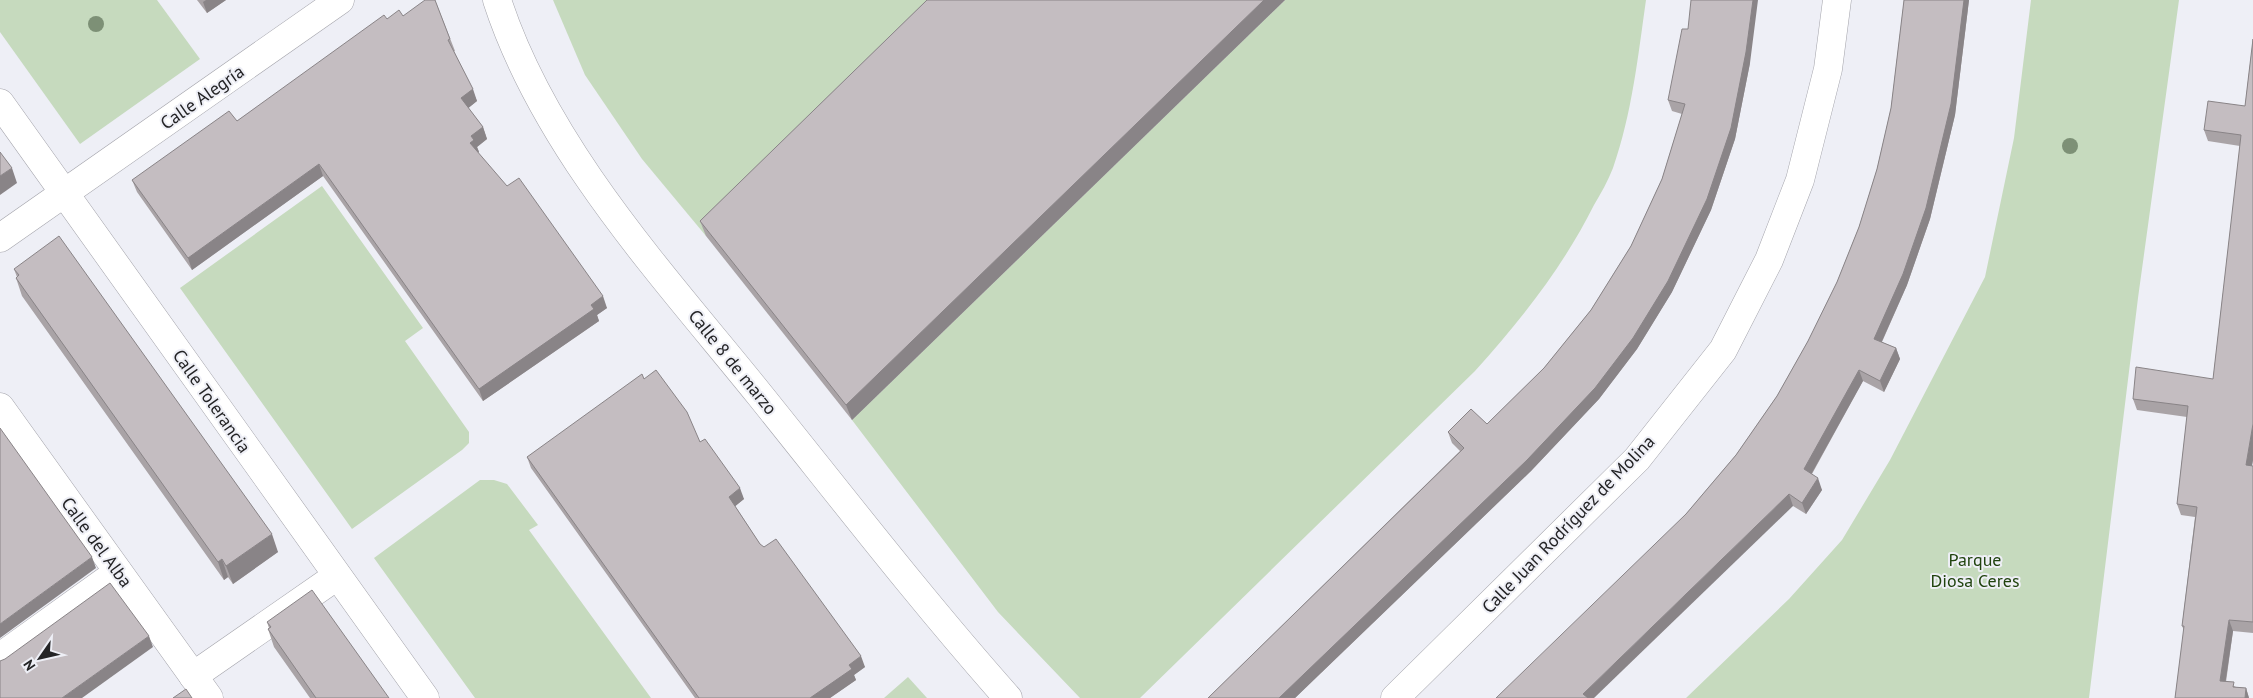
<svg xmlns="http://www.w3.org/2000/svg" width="2253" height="698" viewBox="0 0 2253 698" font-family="'PT Sans',sans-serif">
  <rect width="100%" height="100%" fill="#eeeff6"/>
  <g fill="#c6dabe">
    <path d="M0,0H157L200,59L80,144L0,32Z"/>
    <path d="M553,0H948L706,236L642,159L585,75Z"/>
    <path d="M1285,0H1646C1638,56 1632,114 1613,168C1608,181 1601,193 1594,205C1563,267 1521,320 1475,371L1140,698H1080L998,612L852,420Z"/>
    <path d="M2031,0H2179L2138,298L2089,698H1686L1789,599L1842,540L1890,460L1985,277L2014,138Z"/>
    <path d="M322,186L423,328L405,341L469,432V443L462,450L352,529L180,288Z"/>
    <path d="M480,480H494L507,484L538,525L529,530L651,698H475L374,558Z"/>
    <path d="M908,677L927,698H884Z"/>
  </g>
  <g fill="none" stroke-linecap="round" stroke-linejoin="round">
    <defs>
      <g id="minor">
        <path d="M497,0C545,148 663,275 759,394C841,496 921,600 1008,698"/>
        <path d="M0,103L425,698"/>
        <path d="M0,238L340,0"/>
        <path d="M0,407L209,698"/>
        <path d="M0,657L118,572"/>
        <path d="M193,676L337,576"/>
        <path d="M1395,698L1637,459L1723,350L1769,260L1800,180L1828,69L1837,0"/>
      </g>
    </defs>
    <use href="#minor" stroke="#a4a4ab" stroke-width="29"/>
    <use href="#minor" stroke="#fff" stroke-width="28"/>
  </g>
  <g fill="#7d9076">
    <circle cx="96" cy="24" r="8"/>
    <circle cx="2070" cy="146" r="8"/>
  </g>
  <g fill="#a9a3a6">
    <path d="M197,0H226L207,13Z"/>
    <path d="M435,0L455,51H454L477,101L468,108L483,127L487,139L477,147L479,152L478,153L607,308L597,315L599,321L483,401L323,176L192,270L137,192L132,180L237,121L387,19L403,16Z"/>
    <path d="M927,0H1285L852,420L706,236L700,221Z"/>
    <path d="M1904,0H1969L1955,115L1930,219L1907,285L1882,342L1896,348L1900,359L1884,392L1863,381L1812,474L1822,490L1806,514L1793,506L1686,514L1736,455L1777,396L1808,341L1837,282L1859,227L1877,169L1891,108Z"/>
    <path d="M2253,39V460L2252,466H2253V633L2233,631L2226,682L2236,687L2246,688L2249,698H2175L2184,630L2182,626L2195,517L2181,515L2177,504L2187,417L2137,410L2133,399L2213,379L2240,146L2208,141L2204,130L2245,106Z"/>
    <path d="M1750,63L1735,139L1711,210L1672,292L1637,349L1599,399L1531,471L1295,698H1208L1460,451L1452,443L1448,432L1487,424L1544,368L1591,310L1631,246L1662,179L1682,114L1672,111L1668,100Z"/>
    <path d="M14,269L278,552L233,584L228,577L224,580L22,296L16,278L17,277Z"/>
    <path d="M644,379L700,442L744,499L735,506L760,544L865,667L854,675L856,680L830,698H695L531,468L527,457Z"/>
    <path d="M267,622L389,698H310L274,647L268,629L269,628Z"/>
  </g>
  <g fill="#898487">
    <path d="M206,0H226L207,13L203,2Z"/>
    <path d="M1264,0H1285L852,420L846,405Z"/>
    <path d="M1753,0H1758L1750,63L1735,139L1711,210L1672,292L1637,349L1599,399L1531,471L1295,698H1279L1595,388Z"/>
    <path d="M1964,0H1969L1955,115L1930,219L1907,285L1878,350L1874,339Z"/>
    <path d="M473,89L477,101L466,110L461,98Z"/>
    <path d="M483,127L487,139L477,147L479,152L474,155L470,143L471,136Z"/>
    <path d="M319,164L323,176L192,270L188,258Z"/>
    <path d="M12,168L17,183L0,195V176Z"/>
    <path d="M603,296L607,308L597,315L599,321L483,401L479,389Z"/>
    <path d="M1896,348L1900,359L1884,392L1880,381Z"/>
    <path d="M1859,370L1863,381L1808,480L1804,469Z"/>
    <path d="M2253,424V460L2250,476L2246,465Z"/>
    <path d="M1818,478L1822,490L1806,514L1802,503Z"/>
    <path d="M740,488L744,499L733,508L729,497Z"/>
    <path d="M1789,494L1793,506L1594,698H1585L1583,694Z"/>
    <path d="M272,534L278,552L233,584L226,566Z"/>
    <path d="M92,557L96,568L0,638V624Z"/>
    <path d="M222,559L228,577L224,580L218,562Z"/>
    <path d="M2229,620L2233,631L2224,692L2220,681Z"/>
    <path d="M149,636L153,647L82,698H62Z"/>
    <path d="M861,656L865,667L854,675L856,680L830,698H810L849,665Z"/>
    <path d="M2246,688L2249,698H2245Z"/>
  </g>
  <g fill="#c4bdc1" stroke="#898487">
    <path d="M425,0H435L450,39L448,40L473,89L461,98L483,127L471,136L474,140L470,143L507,186L519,178L603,296L591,305L594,309L479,389L319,164L188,258L132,180L229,111L237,121L384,15L387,19L399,10L403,16Z"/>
    <path d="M927,0H1264L846,405L700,221Z"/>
    <path d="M1691,0H1753L1746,52L1731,128L1707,199L1668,281L1633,338L1595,388L1527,460L1279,698H1208L1464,448L1448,432L1471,409L1487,424L1544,368L1591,310L1631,246L1662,179L1685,104L1668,100L1682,29H1688Z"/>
    <path d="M1904,0H1964L1951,104L1926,208L1903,274L1874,339L1896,348L1880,381L1859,370L1804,469L1818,478L1802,503L1789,494L1583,694L1588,698H1496L1686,514L1736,455L1777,396L1808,341L1837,282L1859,227L1877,169L1891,108Z"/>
    <path d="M2253,39V424L2246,465L2253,466V622L2229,620L2220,681L2234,682L2233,687L2246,688L2245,698H2175L2184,626H2182L2197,507L2177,504L2188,406L2133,399L2136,367L2213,379L2241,135L2204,130L2208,101L2245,106Z"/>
    <path d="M0,152L12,168L0,176Z"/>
    <path d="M59,236L272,534L226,566L222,559L218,562L16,278L19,275L14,269Z"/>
    <path d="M656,370L687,412L700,442L705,439L740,488L729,497L760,544L764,547L776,539L861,656L849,665L852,669L810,698H699L527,457L642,374L644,379Z"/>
    <path d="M0,428L92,557L0,624Z"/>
    <path d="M110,583L149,636L62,698H0V661L5,659Z"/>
    <path d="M312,590L389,698H316L268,629L271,627L267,622Z"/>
    <path d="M186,689L192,698H173Z"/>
  </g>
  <g text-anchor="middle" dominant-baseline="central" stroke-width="4" stroke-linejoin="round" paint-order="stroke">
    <g font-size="18" fill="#242426" stroke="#eeeff6">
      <text transform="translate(202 97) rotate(-35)">Calle Alegría</text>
      <text transform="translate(733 362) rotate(51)">Calle 8 de marzo</text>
      <text transform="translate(212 401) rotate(55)">Calle Tolerancia</text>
      <text transform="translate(1568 524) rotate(-46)">Calle Juan Rodríguez de Molina</text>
      <text transform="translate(97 542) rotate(54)">Calle del Alba</text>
    </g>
    <g font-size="18" fill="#20430e" stroke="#eeeff6">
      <text x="1975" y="559">Parque<tspan x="1975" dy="21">Diosa Ceres</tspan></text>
    </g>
  </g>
  <g transform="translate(40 658) rotate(236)" stroke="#eeeff6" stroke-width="4" paint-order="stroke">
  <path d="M0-4L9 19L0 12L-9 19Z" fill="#242426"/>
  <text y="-8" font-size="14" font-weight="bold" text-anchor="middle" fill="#242426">N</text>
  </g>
</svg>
